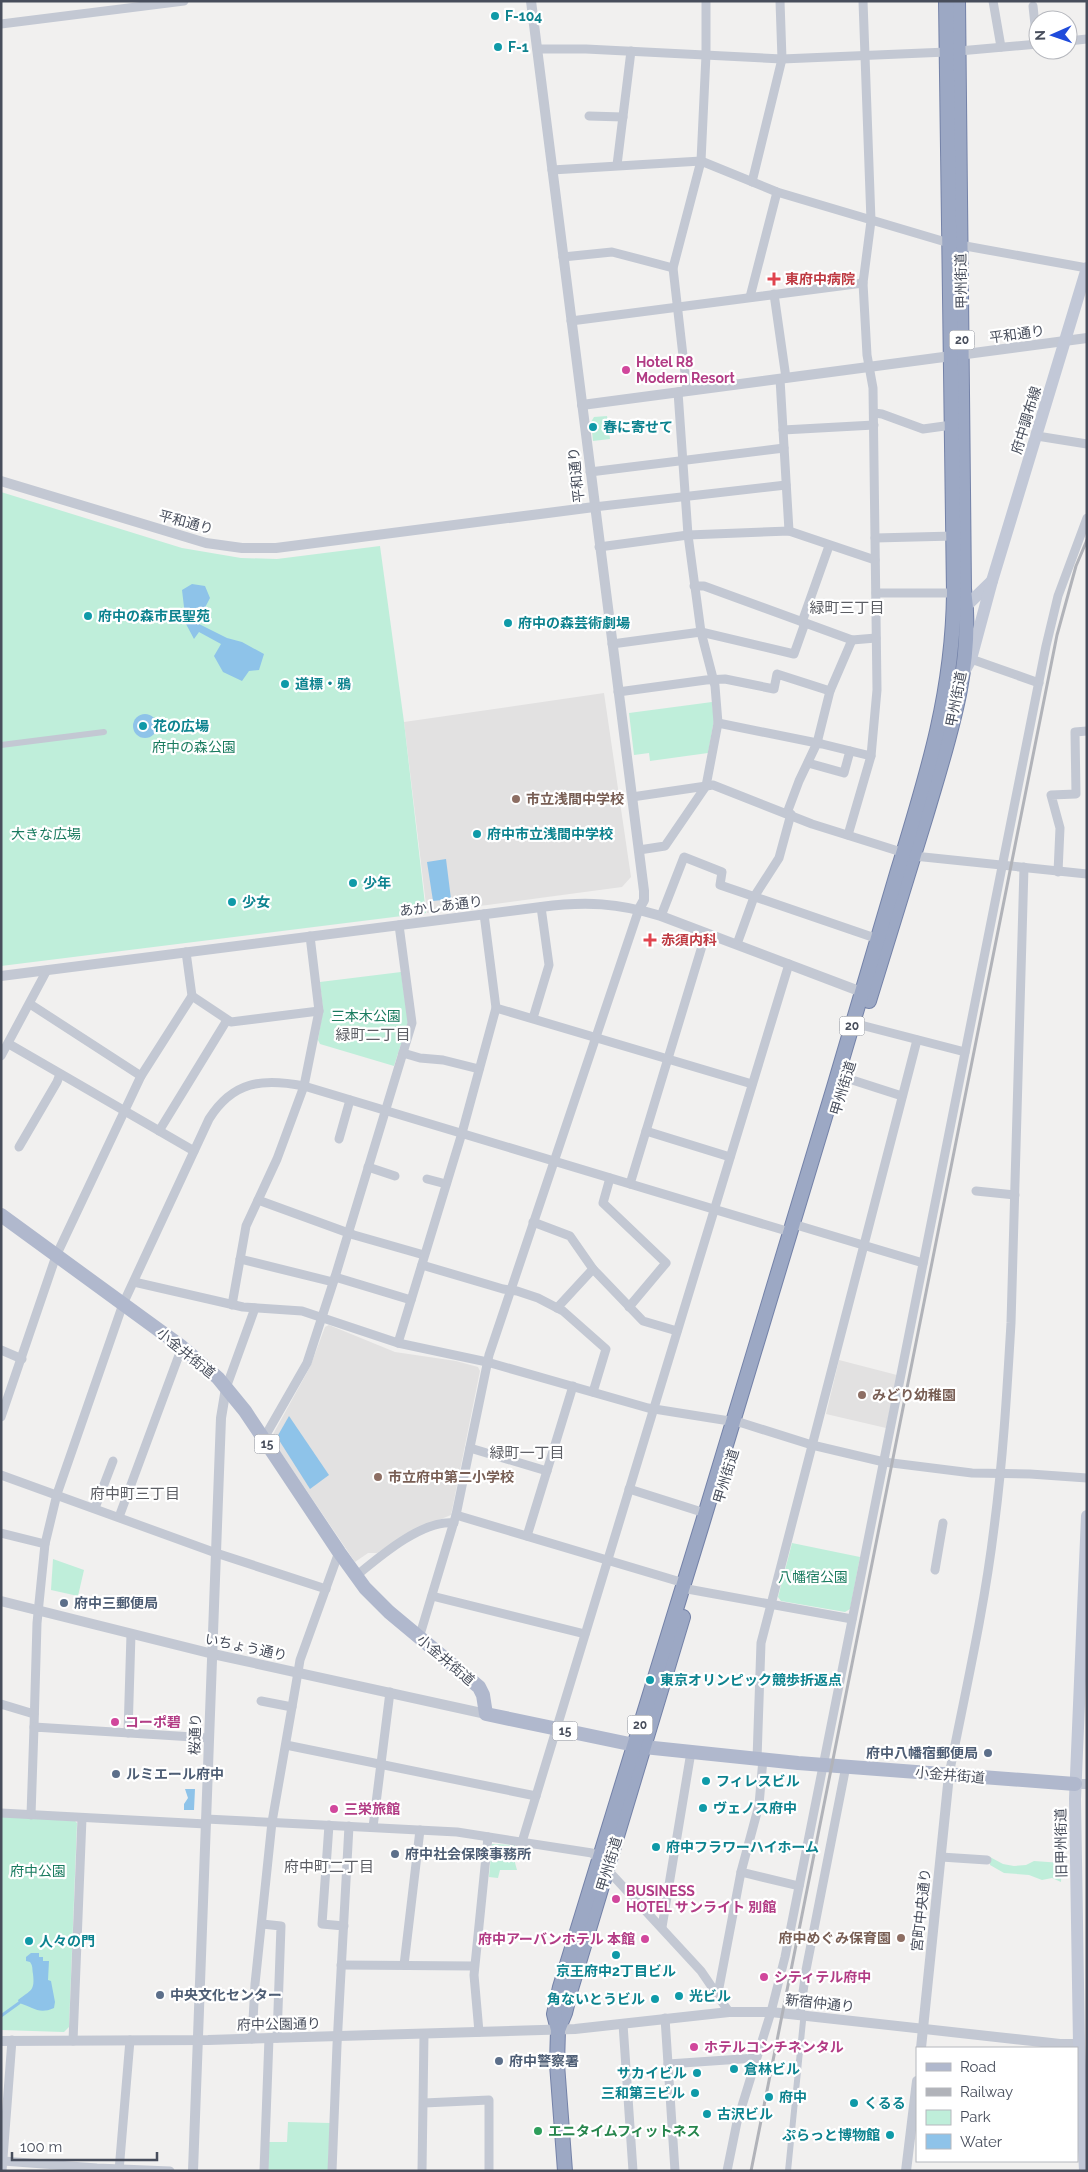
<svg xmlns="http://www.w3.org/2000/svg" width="1088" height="2172" viewBox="0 0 1088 2172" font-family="Raleway,'Noto Sans JP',sans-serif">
  <rect width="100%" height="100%" fill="#f1f0ef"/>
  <g fill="#e2e1e1">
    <path d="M604,693L631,877L622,887L427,913L404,722Z"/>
    <path d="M329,1325L395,1352L456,1361L478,1367L480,1371L451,1515L411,1531L377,1553H368L355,1562L271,1438L310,1367L325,1327Z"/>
    <path d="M839,1360L897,1375L886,1428L826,1414Z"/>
  </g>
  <g fill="#bfeeda">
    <path d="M607,416L610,439L593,441L591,422L594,417Z"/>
    <path d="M1,492L182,548L241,558L277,559L380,546L404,722L426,913L1,966Z"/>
    <path d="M712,702L714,720L708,753L650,761L649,753L634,755L629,713Z"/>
    <path d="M401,972L408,1022L394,1066L320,1044L318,1040L323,1010L320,982Z"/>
    <path d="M792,1543L860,1557L850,1609L845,1612L781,1601L778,1597Z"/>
    <path d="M53,1559L84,1570L78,1596L51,1590Z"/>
    <path d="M1,1816L75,1821L77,1823L69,2027L64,2032L1,2030Z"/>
    <path d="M492,1844L515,1845L514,1859L517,1870H500L498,1878L489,1877Z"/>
    <path d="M990,1857L1003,1864L1014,1866L1026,1865L1034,1861L1062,1863L1061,1882L1052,1878L1042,1880L1029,1875L1004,1873L990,1865Z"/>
    <path d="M288,2122L330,2123L328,2171H268L269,2142H287Z"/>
  </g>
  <g fill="#8ec3e9">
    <path d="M192,584L205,586L210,598L197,623L227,638L242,642L264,654L259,670L249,671L242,681L223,672L214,656L221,644L199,632L194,639L186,624L182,590Z"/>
    <circle cx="145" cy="726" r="12"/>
    <path d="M446,859L451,899L433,901L427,862Z"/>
    <path d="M289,1416L329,1475L310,1489L277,1437Z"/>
    <path d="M185,1789H195L194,1810H184V1804L188,1798Z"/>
    <path d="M31,1953H39V1957H43V1961H49L48,1980L51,1981L55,2002L54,2008C38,2015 34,2007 19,2003L18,2000C31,1990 35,1991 33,1974C32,1968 33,1966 30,1962L26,1961V1957Z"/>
  </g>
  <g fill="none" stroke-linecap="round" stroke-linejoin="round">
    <path stroke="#8ec3e9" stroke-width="3" d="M1,2016L19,2003"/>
    <defs>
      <g id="trunk">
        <path d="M869,1001C888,939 907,877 926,816C947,744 975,665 964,589L958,1"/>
        <path d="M558,2030L565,2013L571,1989L683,1617"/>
        <path d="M565,2171L557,2064L558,2030L554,2014L560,1987C653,1688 744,1387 834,1087C855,1015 877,942 898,870C927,775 953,693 954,593L946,1"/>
      </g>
    </defs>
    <use href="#trunk" stroke="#7482a8" stroke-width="16"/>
    <g stroke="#c3c8d3" stroke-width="6">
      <path d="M1,745L104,732"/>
      <path d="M788,2171L803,2021"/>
    </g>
    <g stroke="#c3c8d3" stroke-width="9">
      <path d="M993,1L1001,47"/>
      <path d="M1033,6L1037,44"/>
      <path d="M1,24L184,1"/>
      <path d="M1068,41L1087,39"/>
      <path d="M537,49H586L782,59L947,52"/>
      <path d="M959,51L1038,44"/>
      <path d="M589,116L623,117"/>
      <path d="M617,165L631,51"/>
      <path d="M552,170L701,161L777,192L949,243L1087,268"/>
      <path d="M752,182L782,59L780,1"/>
      <path d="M563,257L612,252L673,268"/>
      <path d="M774,294L786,378"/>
      <path d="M750,297L777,192"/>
      <path d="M571,321L863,283"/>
      <path d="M780,379L789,531"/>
      <path d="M687,391L673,268L701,161L706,55V1"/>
      <path d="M874,413L882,414L923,429L952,425"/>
      <path d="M783,430L874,425"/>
      <path d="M1037,436L1087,444"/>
      <path d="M590,472L784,448"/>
      <path d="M594,507L786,485"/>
      <path d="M875,538L954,536"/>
      <path d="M599,547L688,535L789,531L875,560"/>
      <path d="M694,586H704L852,640L876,638"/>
      <path d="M876,593H954"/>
      <path d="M802,622L829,546"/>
      <path d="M612,644L701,632L794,654L805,623"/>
      <path d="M971,659L1039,683"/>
      <path d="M618,692L706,680L725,679L774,689L777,674L830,691"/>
      <path d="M718,723L822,744L871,756"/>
      <path d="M808,763L844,773L850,751"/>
      <path d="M632,797L713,785L812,824L914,856L1087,874"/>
      <path d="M787,813L799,781L817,743L830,691L852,640"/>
      <path d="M848,835L871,756L877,690L873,388L867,355L863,283L871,221L863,1"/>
      <path d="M639,850L665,846L706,786L718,723L715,686L701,632L688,535L678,392"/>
      <path d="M1058,872L1060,828L1051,795L1076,794L1075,732L1087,731"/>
      <path d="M661,916L684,857L722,872L720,885L878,939"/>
      <path d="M737,944L754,897L779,858L791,814"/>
      <path d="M192,996L231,1022L319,1011"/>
      <path d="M30,1004L141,1076"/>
      <path d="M496,1008L752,1084"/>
      <path d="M533,1018L549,965L541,907"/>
      <path d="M853,1023L965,1052"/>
      <path d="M9,1044L194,1151"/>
      <path d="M403,1053L420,1058L443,1060L479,1069"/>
      <path d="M1,1056L47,970"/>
      <path d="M846,1078L902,1096"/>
      <path d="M159,1131L227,1020"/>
      <path d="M646,1131L730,1157"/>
      <path d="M339,1139L350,1100"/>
      <path d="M19,1147L57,1082L60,1074"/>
      <path d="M368,1167L395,1176"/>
      <path d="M610,1178L603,1203L666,1263L629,1307"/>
      <path d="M427,1179L446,1184"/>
      <path d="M630,1184L706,933"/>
      <path d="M976,1191L1015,1195"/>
      <path d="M258,1200L354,1235L424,1255"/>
      <path d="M533,1222L570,1236L593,1269L643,1321L677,1331"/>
      <path d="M793,1224L923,1263"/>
      <path d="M240,1259L333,1282"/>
      <path d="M422,1265L503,1289L517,1291L538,1298L563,1311L606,1349L593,1392"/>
      <path d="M335,1277L411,1300"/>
      <path d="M134,1282L243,1307L302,1311L398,1343L487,1362L648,1408L742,1423L812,1445L884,1462L972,1473L1030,1474L1087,1478"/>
      <path d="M232,1305L246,1226L277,1159L304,1086L319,1011L310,936"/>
      <path d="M557,1308L593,1269"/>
      <path d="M398,1343L462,1133L496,1008L484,914"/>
      <path d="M1,1350L22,1359"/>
      <path d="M226,1388L255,1308"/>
      <path d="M1,1417L56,1256L141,1076L192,996L186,952"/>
      <path d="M264,1438L307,1363L335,1277L412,1023L399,925"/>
      <path d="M470,1448L547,1471"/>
      <path d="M1,1475L216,1553L326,1589"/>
      <path d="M629,1489L705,1513"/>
      <path d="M95,1508L113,1461"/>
      <path d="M456,1515L684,1583"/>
      <path d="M119,1517L182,1347"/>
      <path d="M1,1533L45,1544"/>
      <path d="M527,1536L573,1386"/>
      <path d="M935,1570L943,1523"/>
      <path d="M356,1576C379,1557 423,1519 454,1523"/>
      <path d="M682,1588L852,1619"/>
      <path d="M432,1596L585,1634"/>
      <path d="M419,1638L456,1515L489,1355L639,909"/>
      <path d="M261,1701L292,1707"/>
      <path d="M1,1704L34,1714"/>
      <path d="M34,1727L37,1623L45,1544L57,1494L123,1304L209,1119C233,1081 262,1078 304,1086L790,1232"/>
      <path d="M128,1733L131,1634"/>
      <path d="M286,1745L536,1796"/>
      <path d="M757,1759L761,1643L917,1040"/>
      <path d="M949,1775C965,1693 984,1611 994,1528C1003,1460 1007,1391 1011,1323L1024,867"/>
      <path d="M1,1813L206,1824"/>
      <path d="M31,1815L34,1727L209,1738"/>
      <path d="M206,1819L457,1832L592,1853L701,1971L729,2012"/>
      <path d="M329,1825L322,1924L344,1926"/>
      <path d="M373,1827L390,1692"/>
      <path d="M522,1842L789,964"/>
      <path d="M941,1857L987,1860"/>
      <path d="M741,1872L759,1805L763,1759"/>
      <path d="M262,1924L281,1926L277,2038"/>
      <path d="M662,1927L691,1752"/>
      <path d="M341,1965L474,1966"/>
      <path d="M404,1965L420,1830"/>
      <path d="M718,1993L741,1872L799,1886"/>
      <path d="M800,2014L806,1970L846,1766"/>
      <path d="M665,2018L675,2171"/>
      <path d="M623,2024L633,2171"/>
      <path d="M479,2032L474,1975L488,1837"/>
      <path d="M252,2039L255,1984L272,1822L296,1684L300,1660L339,1552"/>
      <path d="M73,2041L82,1818"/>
      <path d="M668,2064L756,2058"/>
      <path d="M424,2103L489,2100V2171"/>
      <path d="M3,2161L97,2168L170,2171"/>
      <path d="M2,2171L12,2040"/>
      <path d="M119,2171L130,2040"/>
      <path d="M264,2171L269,2038"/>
      <path d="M332,2171L337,2045L349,1826"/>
      <path d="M422,2171L424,2034"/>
      <path d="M727,2171L737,2122L771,2012L785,1957L1046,646L1058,596L1087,518"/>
    </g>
    <g stroke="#c3c8d3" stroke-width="10">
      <path d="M531,1L644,891V900L639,909"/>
      <path d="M582,405L1087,338"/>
      <path d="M1,481L206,543L242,548H276L594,507"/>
      <path d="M1,976L541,907C586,901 618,903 661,916L867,994"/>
      <path d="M1,1601L213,1654L486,1714"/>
      <path d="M1075,1784H1087"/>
      <path d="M1,2041L208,2040L575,2029L729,2012H771L1060,2044H1079"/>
      <path d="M921,2048L949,1775"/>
      <path d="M193,2171L221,1418L226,1388"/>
      <path d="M906,2171L917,2081"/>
    </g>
    <g stroke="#c2c8d7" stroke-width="12">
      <path d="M960,612L992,581"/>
      <path d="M964,672L971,659L992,581L1087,268"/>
      <path d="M1085,2171L1079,2044L1075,1799L1087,1516"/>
    </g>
    <path stroke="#b0b8cd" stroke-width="14" d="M1,1215L182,1347L218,1378L245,1411L339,1552L365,1588L389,1612L479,1687L483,1695L486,1714L644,1747L798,1763L1075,1784"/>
    <use href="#trunk" stroke="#9ca8c4" stroke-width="14"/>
    <path stroke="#b1b3b9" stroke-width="3" d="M751,2171L1057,635L1076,566L1087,540"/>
  </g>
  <g fill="#0f9aa8" stroke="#fff" stroke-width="2">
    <circle cx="495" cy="16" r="5"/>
    <circle cx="498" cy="47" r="5"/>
    <circle cx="593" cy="427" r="5"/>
    <circle cx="88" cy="616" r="5"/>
    <circle cx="508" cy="623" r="5"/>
    <circle cx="285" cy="684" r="5"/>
    <circle cx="143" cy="726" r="5"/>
    <circle cx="477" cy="834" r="5"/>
    <circle cx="353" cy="883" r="5"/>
    <circle cx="232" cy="902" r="5"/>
    <circle cx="650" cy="1680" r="5"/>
    <circle cx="706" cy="1781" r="5"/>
    <circle cx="703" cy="1808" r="5"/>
    <circle cx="656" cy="1847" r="5"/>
    <circle cx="29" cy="1941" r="5"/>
    <circle cx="616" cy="1955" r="5"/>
    <circle cx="679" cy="1996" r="5"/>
    <circle cx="655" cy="1999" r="5"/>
    <circle cx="734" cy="2069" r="5"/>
    <circle cx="697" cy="2073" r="5"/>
    <circle cx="695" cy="2093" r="5"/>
    <circle cx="769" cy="2097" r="5"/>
    <circle cx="854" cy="2103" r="5"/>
    <circle cx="707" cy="2114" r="5"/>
    <circle cx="890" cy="2135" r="5"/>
  </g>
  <g fill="#e0444e" stroke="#fff" stroke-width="2">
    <path d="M771.5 271.5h5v5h5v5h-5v5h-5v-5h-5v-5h5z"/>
    <path d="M647.5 932.5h5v5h5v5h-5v5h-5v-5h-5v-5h5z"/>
  </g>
  <g fill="#d1479c" stroke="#fff" stroke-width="2">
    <circle cx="626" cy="370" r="5"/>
    <circle cx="115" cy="1722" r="5"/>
    <circle cx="334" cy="1809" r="5"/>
    <circle cx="616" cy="1899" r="5"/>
    <circle cx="645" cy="1939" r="5"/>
    <circle cx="764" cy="1977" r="5"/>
    <circle cx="694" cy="2047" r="5"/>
  </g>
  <g fill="#8d6e63" stroke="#fff" stroke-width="2">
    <circle cx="516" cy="799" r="5"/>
    <circle cx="862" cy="1395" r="5"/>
    <circle cx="378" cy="1477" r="5"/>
    <circle cx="901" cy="1938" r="5"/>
  </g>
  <g fill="#5c6f8a" stroke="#fff" stroke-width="2">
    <circle cx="64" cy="1603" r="5"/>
    <circle cx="988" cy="1753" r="5"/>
    <circle cx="116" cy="1774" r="5"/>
    <circle cx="395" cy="1854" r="5"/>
    <circle cx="160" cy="1995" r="5"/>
    <circle cx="499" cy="2061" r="5"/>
  </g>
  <circle fill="#2e9e5b" stroke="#fff" stroke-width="2" cx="538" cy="2131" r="5"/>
  <g text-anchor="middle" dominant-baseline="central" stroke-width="4.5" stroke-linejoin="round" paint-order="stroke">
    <g fill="#fff" stroke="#7f838d" stroke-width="1">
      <rect x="949.5" y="330.5" width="25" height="19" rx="4"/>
      <rect x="839.5" y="1016.5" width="25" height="19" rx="4"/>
      <rect x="254.5" y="1434.5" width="25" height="19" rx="4"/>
      <rect x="627.5" y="1715.5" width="25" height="19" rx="4"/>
      <rect x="552.5" y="1721.5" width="25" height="19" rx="4"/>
    </g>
    <g font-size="12" font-weight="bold" fill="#484e5c">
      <text x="962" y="340">20</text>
      <text x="852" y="1026">20</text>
      <text x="267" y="1444">15</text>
      <text x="640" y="1725">20</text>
      <text x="565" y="1731">15</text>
    </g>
    <g font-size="14" font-weight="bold" fill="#0d838f" stroke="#fff" text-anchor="start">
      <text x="505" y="16">F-104</text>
      <text x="508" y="47">F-1</text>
      <text x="603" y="427">春に寄せて</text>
      <text x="98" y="616">府中の森市民聖苑</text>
      <text x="518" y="623">府中の森芸術劇場</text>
      <text x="295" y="684">道標・鴉</text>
      <text x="153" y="726">花の広場</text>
      <text x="487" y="834">府中市立浅間中学校</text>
      <text x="363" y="883">少年</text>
      <text x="242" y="902">少女</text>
      <text x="660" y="1680">東京オリンピック競歩折返点</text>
      <text x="716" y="1781">フィレスビル</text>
      <text x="713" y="1808">ヴェノス府中</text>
      <text x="666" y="1847">府中フラワーハイホーム</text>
      <text x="39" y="1941">人々の門</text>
      <text x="616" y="1971" text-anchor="middle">京王府中2丁目ビル</text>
      <text x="689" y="1996">光ビル</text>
      <text x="645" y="1999" text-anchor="end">角ないとうビル</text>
      <text x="744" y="2069">倉林ビル</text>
      <text x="687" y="2073" text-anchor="end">サカイビル</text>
      <text x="685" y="2093" text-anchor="end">三和第三ビル</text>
      <text x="779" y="2097">府中</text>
      <text x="864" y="2103">くるる</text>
      <text x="717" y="2114">古沢ビル</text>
      <text x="880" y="2135" text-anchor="end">ぷらっと博物館</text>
    </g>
    <g font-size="14" font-weight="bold" fill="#be3a42" stroke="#fff" text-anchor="start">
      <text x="785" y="279">東府中病院</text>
      <text x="661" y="940">赤須内科</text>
    </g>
    <g font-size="14" fill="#484e5c" stroke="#fff">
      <text transform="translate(961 281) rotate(-91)">甲州街道</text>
      <text transform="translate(1017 334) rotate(-8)">平和通り</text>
      <text transform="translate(1026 420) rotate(-73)">府中調布線</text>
      <text transform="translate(576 475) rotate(-96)">平和通り</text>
      <text transform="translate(186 522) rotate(15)">平和通り</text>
      <text transform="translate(956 699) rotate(-79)">甲州街道</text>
      <text transform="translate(441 906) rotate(-7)">あかしあ通り</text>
      <text transform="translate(843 1088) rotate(-73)">甲州街道</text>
      <text transform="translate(186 1353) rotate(39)">小金井街道</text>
      <text transform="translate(726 1476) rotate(-73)">甲州街道</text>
      <text transform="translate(246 1647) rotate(12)">いちょう通り</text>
      <text transform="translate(446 1660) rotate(40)">小金井街道</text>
      <text transform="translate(195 1734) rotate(-88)">桜通り</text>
      <text transform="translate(950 1775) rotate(5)">小金井街道</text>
      <text transform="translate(1061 1843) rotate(-91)">旧甲州街道</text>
      <text transform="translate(609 1864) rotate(-73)">甲州街道</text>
      <text transform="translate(921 1910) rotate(-84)">宮町中央通り</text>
      <text transform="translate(820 2003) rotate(6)">新宿仲通り</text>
      <text transform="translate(279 2024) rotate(-1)">府中公園通り</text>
    </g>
    <g font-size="14" font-weight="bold" fill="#b23c85" stroke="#fff" text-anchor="start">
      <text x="636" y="362">Hotel R8<tspan x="636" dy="16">Modern Resort</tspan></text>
      <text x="125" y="1722">コーポ碧</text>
      <text x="344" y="1809">三栄旅館</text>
      <text x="626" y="1891">BUSINESS<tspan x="626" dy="16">HOTEL サンライト 別館</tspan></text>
      <text x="635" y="1939" text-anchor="end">府中アーバンホテル 本館</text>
      <text x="774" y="1977">シティテル府中</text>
      <text x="704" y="2047">ホテルコンチネンタル</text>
    </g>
    <g font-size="14" fill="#1a7b5f" stroke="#fff">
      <text x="194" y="747">府中の森公園</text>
      <text x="46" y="834">大きな広場</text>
      <text x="366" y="1016">三本木公園</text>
      <text x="813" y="1577">八幡宿公園</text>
      <text x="38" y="1871">府中公園</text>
    </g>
    <g font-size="14" font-weight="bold" fill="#785e54" stroke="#fff" text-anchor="start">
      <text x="526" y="799">市立浅間中学校</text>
      <text x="872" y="1395">みどり幼稚園</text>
      <text x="388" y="1477">市立府中第二小学校</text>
      <text x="891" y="1938" text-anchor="end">府中めぐみ保育園</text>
    </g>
    <g font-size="14" font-weight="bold" fill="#4e5e75" stroke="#fff" text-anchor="start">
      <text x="74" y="1603">府中三郵便局</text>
      <text x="978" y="1753" text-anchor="end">府中八幡宿郵便局</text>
      <text x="126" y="1774">ルミエール府中</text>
      <text x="405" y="1854">府中社会保険事務所</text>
      <text x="170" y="1995">中央文化センター</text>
      <text x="509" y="2061">府中警察署</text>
    </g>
    <g font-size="14" font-weight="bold" fill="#27864d" stroke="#fff" text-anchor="start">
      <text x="548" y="2131">エニタイムフィットネス</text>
    </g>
    <g font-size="15" fill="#5c5e64" stroke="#fff">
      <text x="847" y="608">緑町三丁目</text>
      <text x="373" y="1035">緑町二丁目</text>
      <text x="527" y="1453">緑町一丁目</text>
      <text x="135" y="1494">府中町三丁目</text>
      <text x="329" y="1867">府中町二丁目</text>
    </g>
  </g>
  <rect width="1088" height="2172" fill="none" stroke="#484e5c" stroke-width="5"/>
  <rect x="916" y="2047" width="162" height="115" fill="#ffffff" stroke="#b6b8be"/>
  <rect x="926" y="2063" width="25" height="8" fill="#b0b8cd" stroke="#b6b8be"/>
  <text x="960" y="2072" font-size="15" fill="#484e5c">Road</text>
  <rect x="926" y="2088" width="25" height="8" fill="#b1b3b9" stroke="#b6b8be"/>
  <text x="960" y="2097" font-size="15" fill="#484e5c">Railway</text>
  <rect x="926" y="2110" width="25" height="15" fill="#bfeeda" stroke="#b6b8be"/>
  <text x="960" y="2122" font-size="15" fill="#484e5c">Park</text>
  <rect x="926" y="2134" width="25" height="15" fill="#8ec3e9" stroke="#b6b8be"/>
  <text x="960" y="2147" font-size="15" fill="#484e5c">Water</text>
  <g transform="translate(1053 35) rotate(268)"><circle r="24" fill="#ffffff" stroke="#b6b8be"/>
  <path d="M0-4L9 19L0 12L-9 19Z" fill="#1f4bdb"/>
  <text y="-8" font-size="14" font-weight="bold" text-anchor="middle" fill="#484e5c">N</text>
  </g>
  <path d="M12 2152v8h145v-8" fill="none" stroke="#484e5c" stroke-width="2.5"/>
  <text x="20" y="2152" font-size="15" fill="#484e5c" stroke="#ffffff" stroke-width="4" paint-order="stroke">100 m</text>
</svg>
